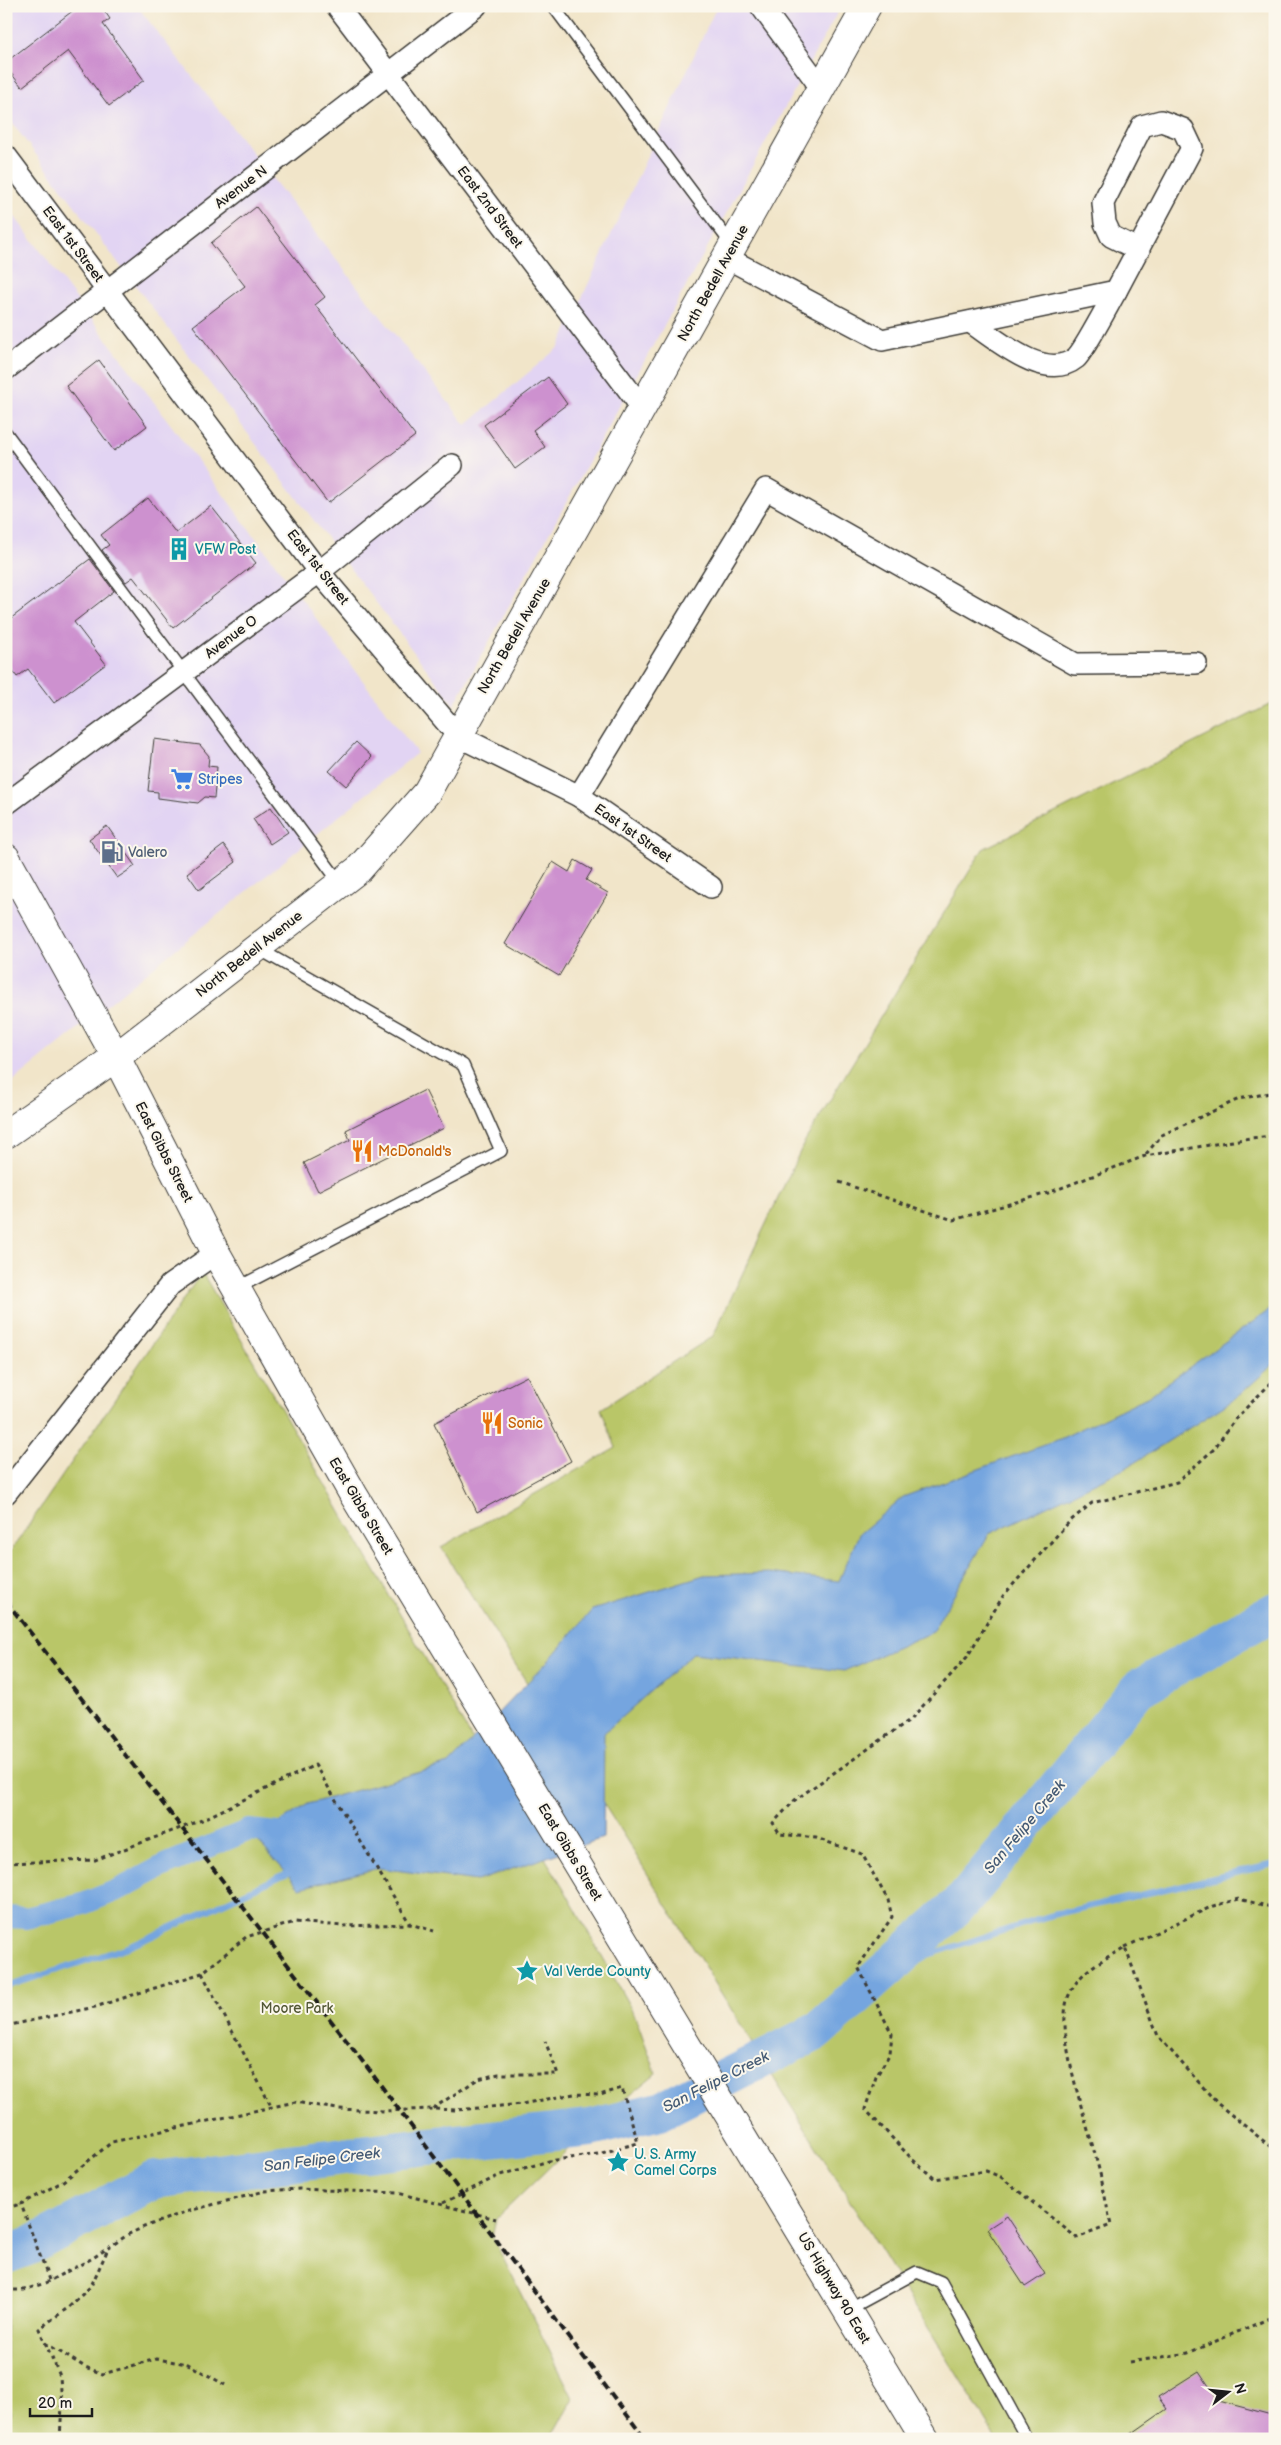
<svg xmlns="http://www.w3.org/2000/svg" width="1281" height="2445" viewBox="0 0 1281 2445" font-family="'Balsamiq Sans',sans-serif">
  <rect width="100%" height="100%" fill="#fbf7ec"/>
  <filter id="ink" filterUnits="userSpaceOnUse"><feTurbulence type="fractalNoise" baseFrequency=".02" numOctaves="2"/><feDisplacementMap in="SourceGraphic" scale="10" xChannelSelector="R" yChannelSelector="G"/><feConvolveMatrix kernelMatrix="1 2 1 2 8 2 1 2 1" color-interpolation-filters="sRGB"/></filter>
  <filter id="wash" filterUnits="userSpaceOnUse"><feTurbulence type="fractalNoise" baseFrequency=".0096" numOctaves="4" result="noise"/><feDisplacementMap in="SourceGraphic" scale="20" xChannelSelector="R" yChannelSelector="G"/><feGaussianBlur stdDeviation="1.12" result="paint"/><feColorMatrix in="noise" values="0 0 0 0 0 0 0 0 0 0 0 0 0 0 0 0 0 1.4 0 .05"/><feComposite in="paint" operator="in"/></filter>
  <g filter="url(#wash)">
    <rect width="100%" height="100%" fill="#f1e5c9"/>
    <g fill="#e2d4f3">
      <path d="M6,6H137L466,425L559,347L717,6H841L454,705L6,115Z"/>
      <path d="M6,205L417,753L6,1087Z"/>
    </g>
    <g fill="#b9c667" stroke="#6a7142">
      <path d="M1275,702V2439H997L629,1844L441,1547L616,1448L601,1409L713,1336L805,1141L983,849Z"/>
      <path d="M202,1272L486,1763L563,1887L635,2016L656,2073L590,2128L496,2219L492,2236L573,2398L550,2439H6V2422L12,2413L6,2410V1558Z"/>
    </g>
    <path fill="#74a5df" stroke="#48607e" d="M1275,1306V1363L1235,1399L1126,1468L989,1534L932,1632L844,1671L693,1653L604,1733L603,1838L477,1881L379,1868L300,1888L255,1838L308,1804L449,1764L549,1660L592,1610L704,1575L769,1573L839,1581L859,1534L903,1497L1060,1439L1149,1396Z"/>
    <g fill="none" stroke-linecap="round" stroke-linejoin="round">
      <g stroke="#74a5df" stroke-width="6">
        <path d="M888,1968L1052,1915L1275,1864"/>
        <path d="M6,1987L131,1946L294,1870"/>
      </g>
      <path stroke="#74a5df" stroke-width="22" d="M6,1917L26,1918L83,1904L120,1889L163,1866L249,1830L296,1835"/>
      <path stroke="#74a5df" stroke-width="38" d="M6,2255L30,2246L154,2180L384,2151L590,2128L660,2111L818,2031L964,1900L1138,1689L1275,1611"/>
    </g>
    <g id="blocks">
      <g fill="#cd91cf">
        <path d="M79,6H101L110,19L103,24L144,80L109,106L68,51L22,87L6,67V62Z"/>
        <path d="M256,207L325,297L315,305L415,436L328,503L193,326L245,286L211,243Z"/>
        <path d="M99,360L147,426L114,451L66,386Z"/>
        <path d="M548,377L567,404L533,430L545,447L515,469L484,425Z"/>
        <path d="M148,498L176,533L211,506L256,563L173,628L133,577L126,582L102,550L109,545L101,535Z"/>
        <path d="M90,559L114,591L74,622L106,664L54,703L28,669L17,677L6,662V622Z"/>
        <path d="M154,739L200,745L209,756L208,766L217,767L214,798L205,797L198,803L158,798V792L148,791Z"/>
        <path d="M356,742L372,757L346,786L329,771Z"/>
        <path d="M271,807L288,832L270,844L253,819Z"/>
        <path d="M107,826L135,866L117,878L89,839Z"/>
        <path d="M224,845L236,862L199,890L187,873Z"/>
        <path d="M575,860L592,870L586,880L608,893L559,976L505,944L553,862L569,872Z"/>
        <path d="M425,1090L444,1128L318,1191L304,1163L350,1140L346,1130Z"/>
        <path d="M527,1376L571,1461L477,1512L434,1423Z"/>
        <path d="M1007,2216L1045,2274L1025,2287L987,2229Z"/>
        <path d="M1199,2371L1219,2401L1275,2416V2439H1124L1167,2409L1158,2397Z"/>
      </g>
    </g>
  </g>
  <g filter="url(#ink)">
    <use href="#blocks" fill-opacity="0" stroke="#3c3a36" stroke-width="1"/>
    <g fill="none" stroke-linecap="round" stroke-linejoin="round">
      <defs>
        <g id="service">
          <path d="M553,6L732,245"/>
          <path d="M6,433L340,883"/>
          <path d="M237,1288L501,1151L463,1065L257,948"/>
          <path d="M847,2310L917,2272L941,2282L1027,2439"/>
        </g>
        <g id="minor">
          <path d="M337,6L643,409"/>
          <path d="M761,6L822,89"/>
          <path d="M6,156L319,572L458,736L579,796L711,887"/>
          <path d="M727,258L882,340L1116,291L1192,148L1183,129L1161,121L1142,126L1103,203L1105,223L1111,236L1139,250"/>
          <path d="M970,322C996,339 1045,383 1076,358C1084,351 1109,303 1116,291"/>
          <path d="M6,369L476,6"/>
          <path d="M579,796L766,489L1075,664L1196,663"/>
          <path d="M6,804L319,572L452,465"/>
          <path d="M6,1493L170,1285L216,1253"/>
        </g>
        <path id="secondary" d="M116,1057L359,869L427,792L867,6"/>
        <path id="primary" d="M6,1134L116,1057"/>
        <path id="trunk" d="M6,858L116,1057L216,1253L353,1494L925,2439"/>
      </defs>
      <use href="#service" stroke="#3c3a36" stroke-width="14"/>
      <use href="#minor" stroke="#3c3a36" stroke-width="24"/>
      <use href="#secondary" stroke="#3c3a36" stroke-width="30"/>
      <use href="#primary" stroke="#3c3a36" stroke-width="30"/>
      <use href="#trunk" stroke="#3c3a36" stroke-width="30"/>
      <g stroke="#3c3a36" stroke-width="3" stroke-dasharray="4 4" stroke-linecap="butt">
        <path d="M1146,1154L1162,1135L1239,1099L1275,1092"/>
        <path d="M839,1182L953,1220L1048,1193L1145,1156L1250,1138L1275,1136"/>
        <path d="M6,1863L95,1860L202,1820L315,1765L410,1924L434,1931"/>
        <path d="M1125,1947L1213,1906L1239,1899L1275,1908"/>
        <path d="M202,1973L271,2106"/>
        <path d="M6,2026L95,2007L202,1973L246,1937L295,1922L343,1926L410,1924"/>
        <path d="M1271,2147L1218,2104L1158,2036L1125,1947C1102,1961 1081,1969 1069,1995C1053,2030 1088,2125 1097,2162C1103,2183 1106,2204 1111,2225L1077,2238L1001,2177L986,2171L935,2179L912,2159L865,2109L876,2077L890,2053L892,2034L858,1967L892,1917L888,1900L862,1854L816,1838L780,1834L773,1823L795,1800L911,1719L967,1657L1003,1596L1069,1522L1092,1503L1177,1482L1214,1449L1236,1418L1275,1379"/>
        <path d="M1275,2149L1271,2147L1275,2154"/>
        <path d="M443,2203L500,2175L549,2161L598,2154L638,2143L622,2088L600,2095L574,2094L522,2104L457,2110L432,2109L478,2079L499,2074H558L545,2041"/>
        <path d="M6,2208L21,2204"/>
        <path d="M49,2280L21,2204L62,2182L112,2142L295,2102L337,2109L384,2111L432,2109"/>
        <path d="M6,2290H24L45,2283L93,2258L129,2234L144,2227L185,2212L265,2191L299,2189L398,2193L496,2219"/>
        <path d="M45,2343L85,2367L103,2374L156,2359L188,2364L227,2386"/>
        <path d="M1130,2362L1188,2353L1275,2316"/>
        <path d="M60,2439L62,2405L60,2376L39,2329L69,2307L91,2286L108,2249"/>
      </g>
      <use href="#service" stroke="#fff" stroke-width="11"/>
      <use href="#minor" stroke="#fff" stroke-width="21"/>
      <use href="#secondary" stroke="#fff" stroke-width="28"/>
      <use href="#primary" stroke="#fff" stroke-width="28"/>
      <use href="#trunk" stroke="#fff" stroke-width="28"/>
      <path stroke="#1c1c1c" stroke-width="4" stroke-dasharray="8 4" stroke-linecap="butt" d="M6,1601L370,2071L645,2439"/>
    </g>
  </g>
  <defs>
    <symbol id="building-bare" viewBox="-9 -9 18 18"><path d="M-4-6H4V6H1V3H-1V6H-4ZM-2.5-4.3h1.7v1.8h-1.7ZM.8-4.3h1.7v1.8H.8ZM-2.5-1h1.7V.8h-1.7ZM.8-1h1.7V.8H.8Z" fill="#0f9aa8" stroke="#fbf7ec" stroke-width="2.5" paint-order="stroke"/></symbol>
    <symbol id="supermarket-bare" viewBox="-9 -9 18 18"><path d="M-6-5.5h2.5l.6 2H6L4.5 2H-2.5L-4.4-4H-6ZM-1.5 3.2a1.3 1.3 0 1 0 .1 0ZM3 3.2a1.3 1.3 0 1 0 .1 0Z" fill="#3f7fe0" stroke="#fbf7ec" stroke-width="2.5" paint-order="stroke"/></symbol>
    <symbol id="fuel-bare" viewBox="-9 -9 18 18"><path d="M-5.5-6h7V0h2V4h1.3V-2.5L3-4.5l.8-.8L6-3V5H2.5V1h-1V6h-7ZM-4.2-4.7v3.2H.2V-4.7Z" fill="#5c6f8a" stroke="#fbf7ec" stroke-width="2.5" paint-order="stroke"/></symbol>
    <symbol id="restaurant-bare" viewBox="-9 -9 18 18"><path d="M-5-6h1v4h1v-4h1v4h1v-4h1v5L-1.5 .5V6h-2V.5L-5-1ZM5-6V6H3V1.5H1.5Q1.5-4 5-6Z" fill="#e8710a" stroke="#fbf7ec" stroke-width="2.5" paint-order="stroke"/></symbol>
    <symbol id="sight-bare" viewBox="-9 -9 18 18"><path d="M0-6L1.8-2.2L6-1.7L2.9 1.2L3.7 5.4L0 3.3L-3.7 5.4L-2.9 1.2L-6-1.7L-1.8-2.2Z" fill="#0f9aa8" stroke="#fbf7ec" stroke-width="2.5" paint-order="stroke"/></symbol>
  </defs>
  <g fill-rule="evenodd">
    <use href="#building-bare" x="163" y="533" width="32" height="32"/>
    <use href="#supermarket-bare" x="166" y="763" width="32" height="32"/>
    <use href="#fuel-bare" x="96" y="836" width="32" height="32"/>
    <use href="#restaurant-bare" x="346" y="1135" width="32" height="32"/>
    <use href="#restaurant-bare" x="476" y="1407" width="32" height="32"/>
    <use href="#sight-bare" x="511" y="1955" width="32" height="32"/>
    <use href="#sight-bare" x="602" y="2146" width="32" height="32"/>
  </g>
  <g text-anchor="middle" dominant-baseline="central" stroke-width="4" stroke-linejoin="round" paint-order="stroke">
    <g font-size="14" fill="#1c1c1c" stroke="#fbf7ec">
      <text transform="translate(241 187) rotate(-37)">Avenue N</text>
      <text transform="translate(490 207) rotate(53)">East 2nd Street</text>
      <text transform="translate(73 244) rotate(53)">East 1st Street</text>
      <text transform="translate(713 283) rotate(-61)">North Bedell Avenue</text>
      <text transform="translate(318 567) rotate(52)">East 1st Street</text>
      <text transform="translate(514 636) rotate(-60)">North Bedell Avenue</text>
      <text transform="translate(231 637) rotate(-37)">Avenue O</text>
      <text transform="translate(633 833) rotate(35)">East 1st Street</text>
      <text transform="translate(249 954) rotate(-38)">North Bedell Avenue</text>
      <text transform="translate(164 1152) rotate(63)">East Gibbs Street</text>
      <text transform="translate(361 1506) rotate(59)">East Gibbs Street</text>
      <text transform="translate(570 1852) rotate(59)">East Gibbs Street</text>
      <text transform="translate(834 2288) rotate(59)">US Highway 90 East</text>
    </g>
    <g font-size="14" fill="#0d838f" stroke="#fbf7ec" text-anchor="start">
      <text x="195" y="549">VFW Post</text>
      <text x="544" y="1971">Val Verde County</text>
      <text x="634" y="2154">U. S. Army<tspan x="634" dy="16">Camel Corps</tspan></text>
    </g>
    <g font-size="14" fill="#366cbe" stroke="#fbf7ec" text-anchor="start">
      <text x="198" y="779">Stripes</text>
    </g>
    <g font-size="14" fill="#4e5e75" stroke="#fbf7ec" text-anchor="start">
      <text x="128" y="852">Valero</text>
    </g>
    <g font-size="14" fill="#c56008" stroke="#fbf7ec" text-anchor="start">
      <text x="378" y="1151">McDonald's</text>
      <text x="508" y="1423">Sonic</text>
    </g>
    <g font-size="14" fill="#535836" stroke="#fbf7ec">
      <text x="297" y="2008">Moore Park</text>
    </g>
    <g font-size="15" font-style="italic" fill="#445a74" stroke="#fbf7ec">
      <text transform="translate(1025 1827) rotate(-50)">San Felipe Creek</text>
      <text transform="translate(716 2082) rotate(-27)">San Felipe Creek</text>
      <text transform="translate(322 2160) rotate(-7)">San Felipe Creek</text>
    </g>
  </g>
  <rect width="1281" height="2445" fill="none" stroke="#fbf7ec" stroke-width="25"/>
  <g transform="translate(1228 2392) rotate(74)" stroke="#fbf7ec" stroke-width="4" paint-order="stroke">
  <path d="M0-4L9 19L0 12L-9 19Z" fill="#1c1c1c"/>
  <text y="-8" font-size="14" font-weight="bold" text-anchor="middle" fill="#1c1c1c">N</text>
  </g>
  <path d="M30 2408v8h62v-8" fill="none" stroke="#1c1c1c" stroke-width="2.5"/>
  <text x="38" y="2408" font-size="15" fill="#1c1c1c" stroke="#fbf7ec" stroke-width="4" paint-order="stroke">20 m</text>
</svg>
